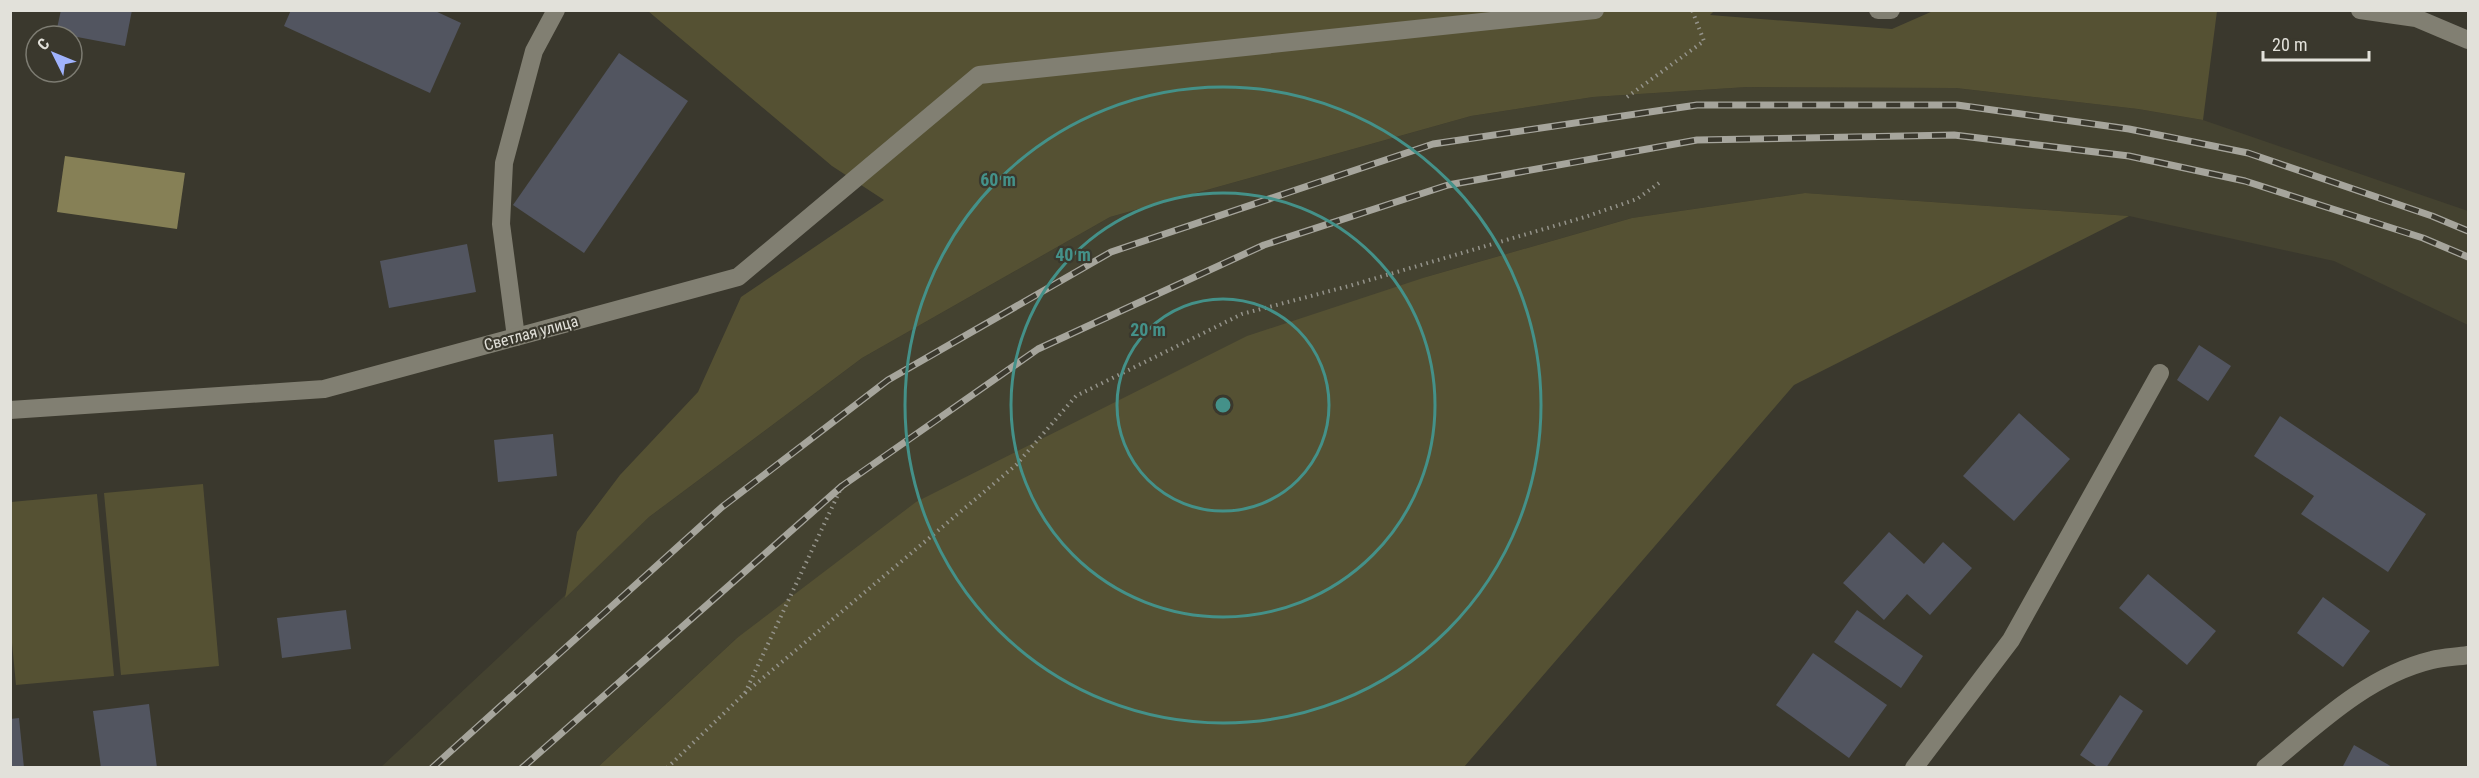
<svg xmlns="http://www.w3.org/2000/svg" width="2479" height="778" viewBox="0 0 2479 778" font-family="'Roboto Condensed',sans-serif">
  <rect width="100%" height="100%" fill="#3a382d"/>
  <path fill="#444230" d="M1747,87L1956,88L2138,109L2203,120L2468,211V325L2334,261L2129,216L1805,193L1632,218L1426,277L737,638L598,767L380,768L649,517L862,358L1110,217L1471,116L1593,97Z"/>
  <g fill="#555133">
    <path d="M1715,10L1710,15L1892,29L1933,11H2217L2203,120L2138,109L1956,88L1747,87L1593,97L1471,116L1110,217L862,358L649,517L565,598L577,532L620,475L698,392L741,297L884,200L832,166L648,11Z"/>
    <path d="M1805,193L2129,216L1794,385L1464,767H598L737,638L916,502L1247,336L1426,277L1632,218Z"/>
    <path d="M203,484L219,666L121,675L104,493Z"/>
    <path d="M97,494L114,676L16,685L10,622L11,502Z"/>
  </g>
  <path fill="#868056" d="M65,156L185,173L177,229L57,212Z"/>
  <g fill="#525560">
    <path d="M61,10H132L125,46L56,33Z"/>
    <path d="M291,10H433L461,23L430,93L284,26Z"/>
    <path d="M619,53L688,101L584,253L513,205Z"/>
    <path d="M467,244L476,292L389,308L380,261Z"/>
    <path d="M2199,345L2231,366L2208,401L2177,380Z"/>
    <path d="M2019,413L2070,459L2014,521L1963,476Z"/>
    <path d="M2280,416L2426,514L2388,572L2301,514L2314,496L2254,456Z"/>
    <path d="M553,434L557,476L498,482L494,440Z"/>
    <path d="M1889,532L1924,564L1943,542L1972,568L1930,615L1907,594L1884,620L1843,583Z"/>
    <path d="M2148,574L2216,631L2187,665L2119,608Z"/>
    <path d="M2323,597L2370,631L2343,667L2297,633Z"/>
    <path d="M346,610L351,649L282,658L277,618Z"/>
    <path d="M1857,610L1923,656L1901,688L1834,642Z"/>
    <path d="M1813,653L1887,705L1849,758L1776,705Z"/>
    <path d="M2120,695L2143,711L2106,768H2099L2080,755Z"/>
    <path d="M149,704L157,768H101L93,711Z"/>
    <path d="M19,718L24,768H10V719Z"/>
    <path d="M2354,745L2394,768H2342Z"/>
  </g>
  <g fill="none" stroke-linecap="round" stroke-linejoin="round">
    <g stroke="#94938a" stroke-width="4" stroke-dasharray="1.5 4.5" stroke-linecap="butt">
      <path d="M1627,97L1704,41L1692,10"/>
      <path d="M745,693L1016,465L1076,396L1242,314L1349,286L1585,217L1637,199L1659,183"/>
      <path d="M667,768L745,693L842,486"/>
    </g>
    <g stroke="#817f72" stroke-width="18">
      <path d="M516,337L501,224L504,163L534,51L556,10"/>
      <path d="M1914,768L2011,640L2160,373"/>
    </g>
    <g stroke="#817f72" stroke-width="18">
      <path d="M1878,10H1891"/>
      <path d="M2360,10L2416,18L2468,40"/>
      <path d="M10,410L324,389L738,277L979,75L1595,10"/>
      <path d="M2265,768C2316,726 2366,676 2432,660C2443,657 2456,657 2468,655"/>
    </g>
    <defs>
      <g id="rail">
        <path d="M432,768L722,507L888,380L1111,252L1433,144L1697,105H1957L2129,129L2248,153L2432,216L2468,231"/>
        <path d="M522,768L842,486L1038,349L1264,245L1448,185L1697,140L1954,135L2129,156L2245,181L2423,238L2468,257"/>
      </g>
    </defs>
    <use href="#rail" stroke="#a6a59c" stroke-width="7"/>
    <use href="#rail" stroke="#3a382d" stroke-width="4.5" stroke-dasharray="14" stroke-linecap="butt"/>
  </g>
  <g fill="none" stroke="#449189" stroke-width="3">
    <circle cx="1223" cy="405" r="106"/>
    <circle cx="1223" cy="405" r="212"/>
    <circle cx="1223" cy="405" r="318"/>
  </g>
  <g text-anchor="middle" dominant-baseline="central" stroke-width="4.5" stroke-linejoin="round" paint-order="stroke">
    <g font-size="16" fill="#e2e1da" stroke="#3a382d">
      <text transform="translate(531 333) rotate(-15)">Светлая улица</text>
    </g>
  </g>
  <circle cx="1223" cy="405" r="9" fill="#449189" stroke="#3a382d" stroke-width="3"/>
  <g font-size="18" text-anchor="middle" font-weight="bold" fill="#449189" stroke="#3a382d" stroke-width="4.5" stroke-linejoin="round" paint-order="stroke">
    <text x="998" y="186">60 m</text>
    <text x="1073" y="261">40 m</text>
    <text x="1148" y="336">20 m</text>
  </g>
  <rect width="2479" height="778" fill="none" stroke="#e2e1da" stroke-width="24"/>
  <g transform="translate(54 54) rotate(313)"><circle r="28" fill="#3a382d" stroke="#7d7c72" stroke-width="1.5"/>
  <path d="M0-4.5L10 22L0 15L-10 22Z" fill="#a0b3fd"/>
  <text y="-9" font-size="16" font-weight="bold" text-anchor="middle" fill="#e2e1da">С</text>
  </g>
  <path d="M2263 51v9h106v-9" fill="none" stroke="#e2e1da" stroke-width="3"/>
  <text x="2272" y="51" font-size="18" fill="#e2e1da" stroke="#3a382d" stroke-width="4.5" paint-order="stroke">20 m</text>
</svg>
